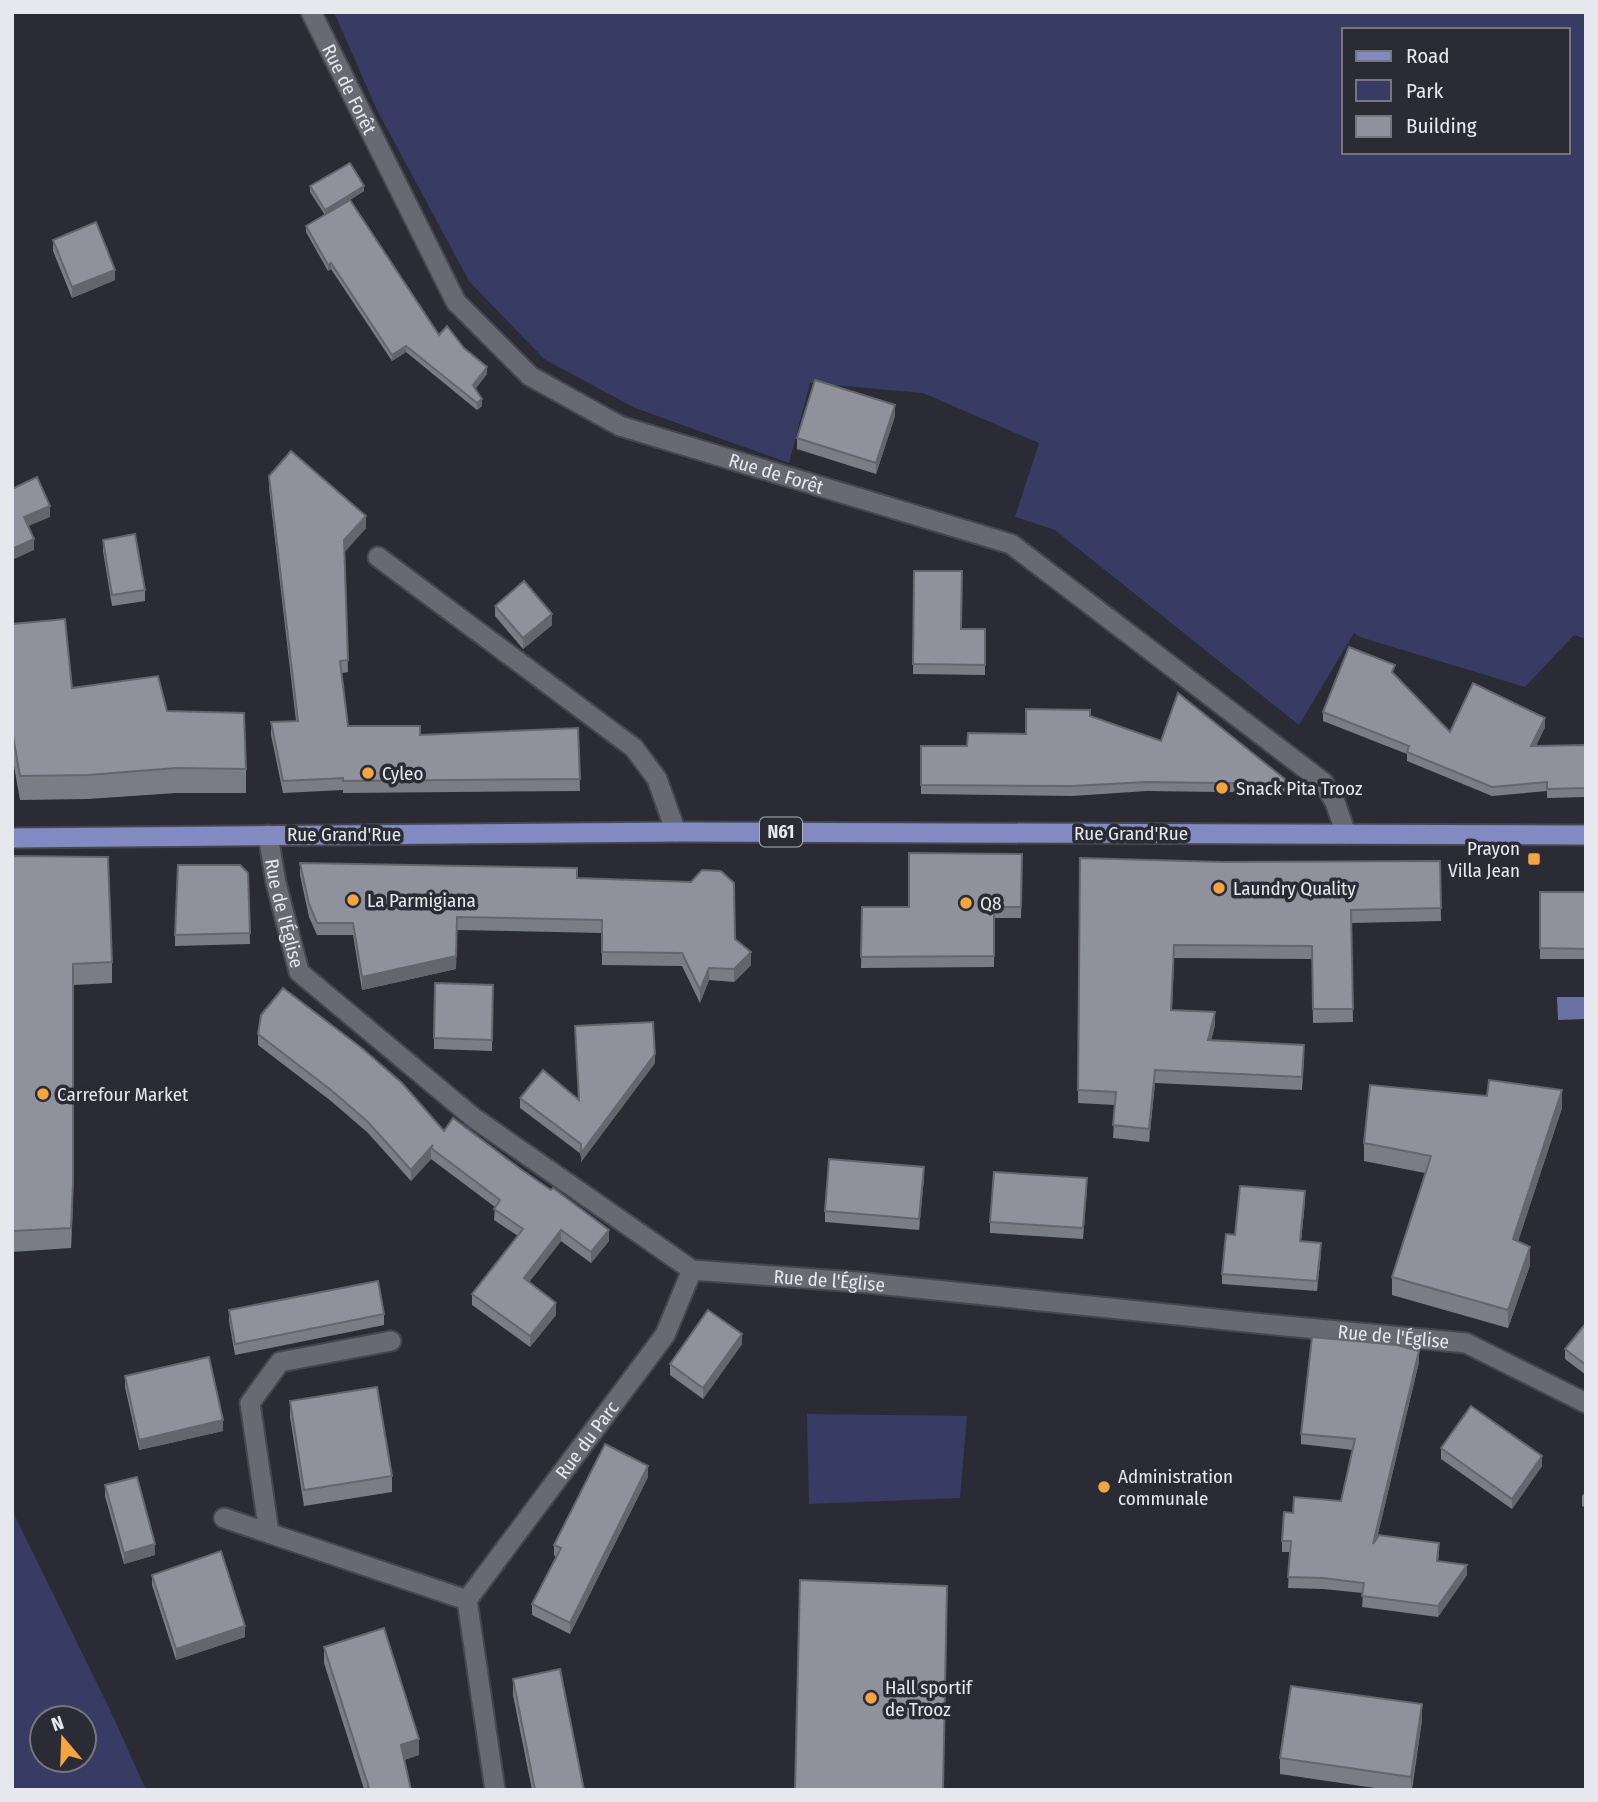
<svg xmlns="http://www.w3.org/2000/svg" width="1598" height="1802" viewBox="0 0 1598 1802" font-family="'Fira Sans Condensed',sans-serif">
  <rect width="100%" height="100%" fill="#2a2b34"/>
  <g fill="#383c64" fill-rule="evenodd">
    <path d="M334,12H1586V639L1574,635L1525,687L1360,637L1354,633L1299,725L1055,530L1015,517L1039,443L923,393L810,383L789,463L635,408L544,359L469,281L376,108ZM1344,30H1568V152H1344Z"/>
    <path d="M807,1414L967,1416L960,1498L809,1504Z"/>
    <path d="M12,1510L111,1712L146,1790H12ZM84,1718V1760H42V1718Z"/>
  </g>
  <path fill="#6a70a2" d="M1557,997H1586V1019L1558,1020Z"/>
  <g fill="none" stroke-linecap="round" stroke-linejoin="round">
    <defs>
      <g id="minor">
        <path d="M378,557L634,748L657,779L676,832"/>
        <path id="s1" d="M268,835L276,883L299,972L474,1118L692,1270L857,1282L1275,1325L1466,1343L1586,1403"/>
        <path d="M224,1518L467,1600"/>
        <path d="M269,1533L250,1403L280,1362L391,1341"/>
        <path id="s2" d="M495,1790L467,1600L665,1335L692,1270"/>
      </g>
      <g id="tertiary">
        <path id="s3" d="M311,12L456,302L530,376L620,426L1011,544L1323,782L1335,802L1346,834"/>
      </g>
      <path id="primary" d="M12,838L676,832L1586,835"/>
    </defs>
    <use href="#minor" stroke="#45474e" stroke-width="23"/>
    <use href="#tertiary" stroke="#45474e" stroke-width="23"/>
    <use href="#primary" stroke="#45474e" stroke-width="23"/>
    <use href="#minor" stroke="#676973" stroke-width="19"/>
    <use href="#tertiary" stroke="#676973" stroke-width="19"/>
    <use href="#primary" stroke="#838ac2" stroke-width="19"/>
  </g>
  <g fill="#7b7d86">
    <path d="M310,186L364,191L350,200L439,335L464,348L487,374L475,389L482,406L477,410L406,352L392,361L331,269L328,271L306,232V226L325,215L310,192Z"/>
    <path d="M53,240L115,280L72,298L53,251Z"/>
    <path d="M895,416L876,474L797,449V438Z"/>
    <path d="M269,476L366,528L344,552L348,672L342,673L348,726L420,735L578,728L580,791L343,793V790L283,793L271,735V722L296,721L269,488Z"/>
    <path d="M103,540L145,590V601L112,606L103,551Z"/>
    <path d="M914,571L962,629H985V675L913,674Z"/>
    <path d="M495,606L552,625L523,649L495,616Z"/>
    <path d="M12,624L72,688L167,711L246,769V793H176L88,799L20,800L12,755Z"/>
    <path d="M1395,675L1450,732L1545,727L1536,746L1586,745V797L1547,798V791L1492,796L1407,761V754L1323,721V712Z"/>
    <path d="M1090,716L1291,784V793L1147,791L1072,796L921,794V746H967L1026,734Z"/>
    <path d="M1022,854L1021,918H994V967L861,968L862,907H909Z"/>
    <path d="M12,856L112,962V983L73,985V1202L71,1248L12,1252Z"/>
    <path d="M1080,858L1223,862L1440,861L1441,921L1351,923L1353,1022L1313,1023L1312,959L1174,958L1172,1010L1215,1025L1211,1040L1304,1058L1302,1090L1155,1083L1149,1142L1113,1138L1115,1105L1078,1103Z"/>
    <path d="M300,863L577,878L735,939L751,965L734,982L709,980L700,1003L682,966L602,965V933L457,930L456,969L362,990L353,935H317L309,917L300,875Z"/>
    <path d="M248,873L250,944L175,946V935Z"/>
    <rect x="1540" y="892" width="46" height="67"/>
    <path d="M493,985L492,1051L434,1049V1038Z"/>
    <path d="M258,1034L444,1131L609,1241L591,1263L561,1241L529,1282L556,1315L530,1347L472,1305V1294L518,1236L494,1220L495,1207L431,1159L411,1181L368,1133L331,1101L258,1045Z"/>
    <path d="M655,1063L581,1162V1154L520,1108V1098L578,1099Z"/>
    <path d="M1562,1108L1518,1241L1530,1265L1508,1328L1392,1295V1277L1425,1173L1364,1161V1143Z"/>
    <path d="M924,1178L919,1230L825,1222V1211Z"/>
    <path d="M1087,1188L1083,1239L990,1233V1222Z"/>
    <path d="M1305,1201L1301,1241L1321,1253L1317,1291L1222,1284V1274L1235,1235Z"/>
    <path d="M229,1310L384,1314V1325L235,1355L229,1321Z"/>
    <path d="M1586,1323V1375L1565,1359V1349Z"/>
    <path d="M742,1344L703,1399L670,1375V1364Z"/>
    <path d="M1419,1362L1377,1538L1439,1554L1438,1561L1467,1575L1438,1617L1362,1607L1363,1593L1323,1589L1288,1588L1290,1552H1282V1541L1293,1513L1341,1501L1353,1450L1301,1444V1434Z"/>
    <path d="M125,1376L223,1431L139,1450L125,1387Z"/>
    <path d="M290,1401L392,1476V1492L304,1506L290,1417Z"/>
    <path d="M1441,1448L1542,1466L1512,1509L1441,1459Z"/>
    <path d="M648,1477L570,1634L532,1615V1604L556,1557L554,1555V1545Z"/>
    <path d="M105,1485L155,1555L124,1564L105,1496Z"/>
    <path d="M1586,1491V1508L1582,1506V1496Z"/>
    <path d="M152,1575L245,1637L176,1660L152,1585Z"/>
    <path d="M324,1647L419,1755L404,1760L411,1790L364,1789L324,1663Z"/>
    <path d="M513,1679L584,1790H532L513,1695Z"/>
    <path d="M1422,1720L1412,1790H1388L1280,1774V1758Z"/>
  </g>
  <g fill="#64666d">
    <path d="M364,186V191L325,215V210Z"/>
    <path d="M331,263V269L328,271V265Z"/>
    <path d="M115,270V280L72,298V287Z"/>
    <path d="M406,346V352L392,361V355Z"/>
    <path d="M487,367V374L473,392V385Z"/>
    <path d="M482,399V406L477,410V403Z"/>
    <path d="M895,405V416L876,474V463Z"/>
    <path d="M50,506V517L24,528V517Z"/>
    <path d="M366,516V528L344,553V540Z"/>
    <path d="M34,539V550L12,560V549Z"/>
    <path d="M552,614V625L523,649V638Z"/>
    <path d="M1545,718V727L1531,755V746Z"/>
    <path d="M457,917L456,969L362,990V977Z"/>
    <path d="M751,952V965L734,982V969Z"/>
    <path d="M709,968V980L700,1003V990Z"/>
    <path d="M1215,1012V1025L1208,1053V1040Z"/>
    <path d="M655,1054V1063L581,1162V1153Z"/>
    <path d="M1155,1070V1083L1149,1142V1129Z"/>
    <path d="M1562,1090V1108L1513,1257V1239Z"/>
    <path d="M431,1148V1159L411,1181V1170Z"/>
    <path d="M924,1167V1178L919,1230V1219Z"/>
    <path d="M73,1182V1202L71,1248V1228Z"/>
    <path d="M1305,1191V1201L1300,1251V1241Z"/>
    <path d="M561,1230V1241L524,1289V1278Z"/>
    <path d="M609,1230V1241L591,1263V1252Z"/>
    <path d="M1321,1243V1253L1317,1291V1281Z"/>
    <path d="M1530,1247V1265L1508,1328V1310Z"/>
    <path d="M556,1303V1315L530,1347V1336Z"/>
    <path d="M742,1334V1344L703,1399V1388Z"/>
    <path d="M1419,1351V1362L1373,1555V1544Z"/>
    <path d="M223,1420V1431L139,1450V1440Z"/>
    <path d="M1542,1456V1466L1512,1509V1499Z"/>
    <path d="M648,1466V1477L570,1634V1623Z"/>
    <path d="M155,1544V1555L124,1564V1553Z"/>
    <path d="M1467,1565V1575L1438,1617V1606Z"/>
    <path d="M245,1626V1637L176,1660V1649Z"/>
    <path d="M1422,1704V1720L1411,1790V1777Z"/>
    <path d="M419,1739V1755L401,1761V1745Z"/>
  </g>
  <g fill="#8f919c" stroke="#64666d" stroke-width="2">
    <path d="M350,163L364,186L325,210L310,186Z"/>
    <path d="M350,200L439,335L447,326L464,348L487,367L473,385L482,399L477,403L406,346L392,355L331,263L328,265L306,226Z"/>
    <path d="M96,222L115,270L72,287L53,240Z"/>
    <path d="M815,380L895,405L876,463L797,438Z"/>
    <path d="M291,451L366,516L344,540L348,660L340,661L348,726H420V735L578,728L580,779L343,781V778L283,781L271,722L298,721L269,476Z"/>
    <path d="M37,477L50,506L24,517L34,539L12,549V489Z"/>
    <path d="M135,534L145,590L112,595L103,540Z"/>
    <path d="M914,571H962L961,629H985V665L913,664Z"/>
    <path d="M524,581L552,614L523,638L495,606Z"/>
    <path d="M65,619L72,688L158,676L167,711L244,713L246,769L176,768L88,775L20,776L12,730V624Z"/>
    <path d="M1349,647L1395,665L1392,672L1450,732L1473,683L1545,718L1531,746L1586,745V788L1547,789V782L1492,787L1407,752L1409,746L1323,712Z"/>
    <path d="M1178,693L1291,784L1147,782L1072,786L921,785V746H967L968,733L1026,734V709L1090,710V716L1161,741Z"/>
    <path d="M909,853L1022,854L1021,907H994V956L861,957L862,907H909Z"/>
    <path d="M12,856L108,857L112,962L73,964V1182L71,1228L12,1231Z"/>
    <path d="M1080,858L1223,862L1440,861L1441,908L1351,910L1353,1009H1313L1312,946L1174,945L1171,1010L1215,1012L1208,1040L1304,1045L1302,1077L1155,1070L1149,1129L1113,1125L1116,1092L1078,1090Z"/>
    <path d="M300,863L577,868V878L691,882L702,870L721,871L734,883L735,939L751,952L734,969L709,968L700,990L682,953L602,952V920L457,917L456,956L362,977L353,923H317L309,904Z"/>
    <path d="M178,865H240L248,873L250,933L175,935Z"/>
    <path d="M1540,892H1586V949L1540,948Z"/>
    <path d="M435,983L493,985L492,1040L434,1038Z"/>
    <path d="M283,988L363,1049L402,1083L444,1131L453,1118L522,1170L551,1190L553,1188L609,1230L591,1252L561,1230L524,1278L556,1303L530,1336L472,1294L523,1229L494,1209L500,1200L431,1148L433,1145L411,1170L368,1122L331,1090L258,1034L261,1015Z"/>
    <path d="M653,1022L655,1054L581,1153V1144L520,1098L543,1070L579,1100L575,1026Z"/>
    <path d="M1489,1080L1562,1090L1513,1239L1530,1247L1508,1310L1392,1277L1431,1156L1364,1143L1370,1085L1487,1096Z"/>
    <path d="M829,1159L924,1167L919,1219L825,1211Z"/>
    <path d="M994,1172L1087,1178L1083,1228L990,1222Z"/>
    <path d="M1240,1186L1305,1191L1300,1241L1321,1243L1317,1281L1222,1274L1226,1234L1235,1235Z"/>
    <path d="M378,1281L384,1314L235,1344L229,1310Z"/>
    <path d="M708,1310L742,1334L703,1388L670,1364Z"/>
    <path d="M1586,1323V1365L1565,1349Z"/>
    <path d="M1312,1337L1397,1345L1419,1351L1373,1544L1379,1535L1439,1543L1437,1561L1467,1565L1438,1606L1362,1596L1364,1583L1323,1578L1288,1577L1291,1541H1282L1284,1512L1293,1513L1294,1497L1341,1501L1355,1439L1301,1434Z"/>
    <path d="M209,1357L223,1420L139,1440L125,1376Z"/>
    <path d="M377,1387L392,1476L304,1490L290,1401Z"/>
    <path d="M1471,1406L1542,1456L1512,1499L1441,1448Z"/>
    <path d="M605,1444L648,1466L570,1623L532,1604L561,1548L554,1545Z"/>
    <path d="M137,1477L155,1544L124,1553L105,1485Z"/>
    <path d="M221,1551L245,1626L176,1649L152,1575Z"/>
    <path d="M800,1580L947,1586L943,1790H795Z"/>
    <path d="M384,1628L419,1739L401,1745L411,1790H362L369,1788L324,1647Z"/>
    <path d="M560,1669L584,1790H535L513,1679Z"/>
    <path d="M1291,1686L1422,1704L1411,1777L1280,1758Z"/>
  </g>
  <g fill="#f3a443" stroke="#2a2b34" stroke-width="2.5">
    <circle cx="368" cy="773" r="7"/>
    <circle cx="1222" cy="788" r="7"/>
    <rect x="1527" y="852" width="14" height="14" rx="3.5"/>
    <circle cx="1219" cy="888" r="7"/>
    <circle cx="353" cy="900" r="7"/>
    <circle cx="966" cy="903" r="7"/>
    <circle cx="43" cy="1094" r="7"/>
    <circle cx="1104" cy="1487" r="7"/>
    <circle cx="871" cy="1698" r="7"/>
  </g>
  <g text-anchor="middle" dominant-baseline="central" stroke-width="7" stroke-linejoin="round" paint-order="stroke">
    <rect fill="#2a2b34" stroke="#aeafb6" stroke-width="2" x="760" y="817.5" width="42" height="29" rx="5"/>
    <g font-size="18" font-weight="bold" fill="#e7e8ee">
      <text x="781" y="832">N61</text>
    </g>
    <g font-size="19" fill="#e7e8ee" stroke="#2a2b34">
      <text stroke="none"><textPath href="#s3" startOffset="86">Rue de Forêt</textPath></text>
      <text stroke="none"><textPath href="#s3" startOffset="695">Rue de Forêt</textPath></text>
      <text x="1131" y="833">Rue Grand'Rue</text>
      <text x="344" y="834">Rue Grand'Rue</text>
      <text stroke="none"><textPath href="#s1" startOffset="80">Rue de l'Église</textPath></text>
      <text stroke="none"><textPath href="#s1" startOffset="772">Rue de l'Église</textPath></text>
      <text stroke="none"><textPath href="#s1" startOffset="1339">Rue de l'Église</textPath></text>
      <text stroke="none"><textPath href="#s2" startOffset="392">Rue du Parc</textPath></text>
    </g>
    <g font-size="19" fill="#e7e8ee" stroke="#2a2b34" text-anchor="start">
      <text x="382" y="773">Cyleo</text>
      <text x="1236" y="788">Snack Pita Trooz</text>
      <text x="1520" y="848" text-anchor="end">Prayon<tspan x="1520" dy="22">Villa Jean</tspan></text>
      <text x="1233" y="888">Laundry Quality</text>
      <text x="367" y="900">La Parmigiana</text>
      <text x="980" y="903">Q8</text>
      <text x="57" y="1094">Carrefour Market</text>
      <text x="1118" y="1476">Administration<tspan x="1118" dy="22">communale</tspan></text>
      <text x="885" y="1687">Hall sportif<tspan x="885" dy="22">de Trooz</tspan></text>
    </g>
  </g>
  <rect width="1598" height="1802" fill="none" stroke="#e7e8ee" stroke-width="28"/>
  <rect x="1342" y="28" width="228" height="126" fill="#2a2b34" stroke="#76777e" stroke-width="2"/>
  <rect x="1356" y="51" width="35" height="10" fill="#838ac2" stroke="#76777e" stroke-width="2"/>
  <text x="1406" y="63" font-size="21" fill="#e7e8ee">Road</text>
  <rect x="1356" y="80" width="35" height="21" fill="#383c64" stroke="#76777e" stroke-width="2"/>
  <text x="1406" y="98" font-size="21" fill="#e7e8ee">Park</text>
  <rect x="1356" y="116" width="35" height="21" fill="#8f919c" stroke="#76777e" stroke-width="2"/>
  <text x="1406" y="133" font-size="21" fill="#e7e8ee">Building</text>
  <g transform="translate(63 1739) rotate(341)"><circle r="33" fill="#2a2b34" stroke="#76777e" stroke-width="2"/>
  <path d="M0-5L12 26L0 18L-12 26Z" fill="#f3a443"/>
  <text y="-10" font-size="19" font-weight="bold" text-anchor="middle" fill="#e7e8ee">N</text>
  </g>
</svg>
